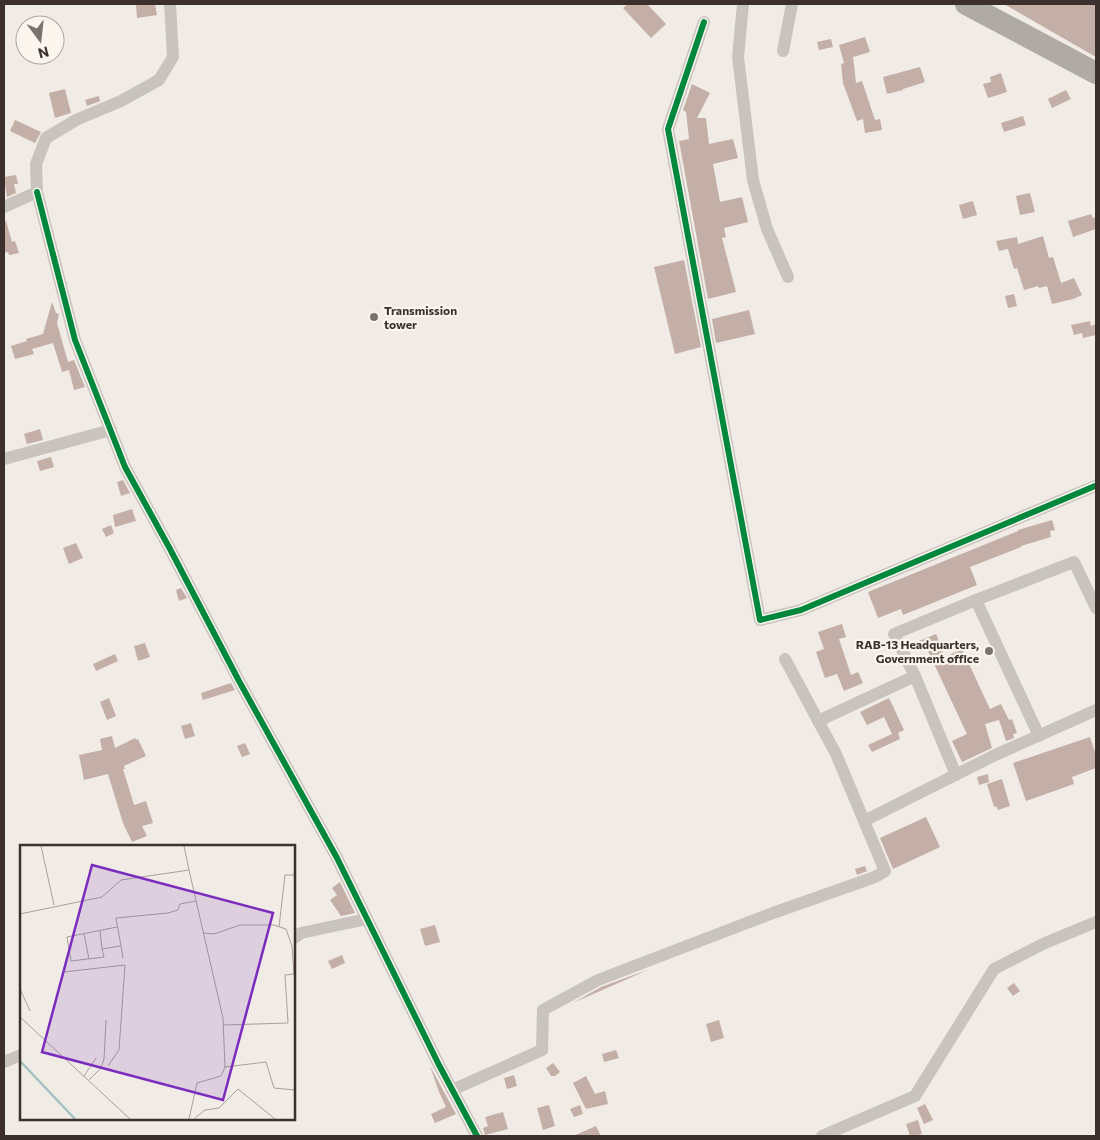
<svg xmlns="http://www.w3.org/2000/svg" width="1100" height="1140" viewBox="0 0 1100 1140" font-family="Commissioner,sans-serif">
  <rect width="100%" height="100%" fill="#f0ebe5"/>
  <g fill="#c3afa7">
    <path d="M136,4H155L157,15L137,18Z"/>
    <path d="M628,4H647L666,24L651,38L623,8Z"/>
    <path d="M1004,4H1096V57Z"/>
    <path d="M865,37L870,52L853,57L856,83L862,81L875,120L880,119L882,130L865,133L863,119L857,121L843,83L841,64L844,63L839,45Z"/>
    <path d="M831,39L833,47L819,50L817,42Z"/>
    <path d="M920,67L925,82L903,89V90L887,94L883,77Z"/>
    <path d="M1001,73L1007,92L988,98L983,84L991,82L990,77Z"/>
    <path d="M692,84L710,93L697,118H706L709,144L733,139L738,158L713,164L720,202L742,197L748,222L724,228L726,237L722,238L736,292L708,299L679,141L689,139L686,112L683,110Z"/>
    <path d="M65,89L71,113L55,118L49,93Z"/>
    <path d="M1066,90L1071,99L1052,108L1048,99Z"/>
    <path d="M99,96L100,101L87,106L85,100Z"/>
    <path d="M1023,116L1026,125L1004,132L1001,123Z"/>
    <path d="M15,120L41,132L35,143L10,131Z"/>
    <path d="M16,175L18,184H14L16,193L7,197L4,177Z"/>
    <path d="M1030,193L1035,212L1020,215L1016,196Z"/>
    <path d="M973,201L977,215L963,219L959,205Z"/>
    <path d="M1091,214L1093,218L1096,217V229L1073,237L1068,221Z"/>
    <path d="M6,221L12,242L15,241L19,253L9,255L8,252L4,253V222Z"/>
    <path d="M1043,236L1049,258L1053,257L1061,283L1074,278L1082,295L1073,299L1052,304L1047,286L1039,288L1038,286L1024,290L1017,268L1014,269L1008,249L999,251L996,241L1017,237L1018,244Z"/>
    <path d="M684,260L701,347L675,354L654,267Z"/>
    <path d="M1014,294L1017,306L1008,308L1005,296Z"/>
    <path d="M52,302L56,313L59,314L57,323L68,362L74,360L85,387L74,390L69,370L62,372L53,343L32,349L34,354L15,359L11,346L27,341L26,339L43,334Z"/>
    <path d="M749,310L755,334L716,343L712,319Z"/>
    <path d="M1090,321L1091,326L1096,324V335L1083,338L1082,333L1074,335L1071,325Z"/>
    <path d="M40,429L43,440L27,444L24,434Z"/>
    <path d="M51,457L54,467L40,471L37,461Z"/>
    <path d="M123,480L130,493L121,496L117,482Z"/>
    <path d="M132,509L136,521L115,527L113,515Z"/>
    <path d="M1052,520L1055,530L1050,531L1051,537L1021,546V547L970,567L977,585L903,615L901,609L878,618L868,592L1018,531V530Z"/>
    <path d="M111,525L114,533L106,537L102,529Z"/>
    <path d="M76,543L83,558L69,564L63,548Z"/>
    <path d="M181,588L187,598L179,601L176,590Z"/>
    <path d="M842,624L846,637L839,639L851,675L858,672L863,683L844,691L837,674L825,678L816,652L824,649L818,632Z"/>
    <path d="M936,634L945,657L962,649L990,709L1001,704L1009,720L1012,719L1017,733L1013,734L1014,738L1006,741L999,720L985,724L992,748L962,762L952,741L967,734L927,649L923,650L919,641Z"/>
    <path d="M145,643L150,657L138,661L134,646Z"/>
    <path d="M115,654L118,661L96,671L93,664Z"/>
    <path d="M231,683L235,690L203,700L201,693Z"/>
    <path d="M109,698L116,716L107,720L100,702Z"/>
    <path d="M889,698L904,730L898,733L900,739L872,752L868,745L892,734L884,717L867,725L860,712Z"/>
    <path d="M191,723L195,736L185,739L181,726Z"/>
    <path d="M112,736L115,748L135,738L136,740L138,739L146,756L124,766L125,769H123L134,805L146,801L153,823L142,826L147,836L132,842L123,823L108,774L84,780L79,755L102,750L100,739Z"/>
    <path d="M1090,737L1096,755V768L1072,777L1074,784L1026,801L1013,763Z"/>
    <path d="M245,743L250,754L242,757L237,746Z"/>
    <path d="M988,774L989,782L979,785L977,777Z"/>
    <path d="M1002,779L1010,806L998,810L996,806L994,807L987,784Z"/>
    <path d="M926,817L940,847L893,869L880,838Z"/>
    <path d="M865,866L867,871L857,875L855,869Z"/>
    <path d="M340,882L355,913L341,916L330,900L337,895L332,888Z"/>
    <path d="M435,925L440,942L425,946L420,929Z"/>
    <path d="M342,955L345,963L332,969L328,961Z"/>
    <path d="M650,969L573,1003L601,987Z"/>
    <path d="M1014,983L1020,991L1013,996L1007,988Z"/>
    <path d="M719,1020L724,1038L711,1042L706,1024Z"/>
    <path d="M616,1050L619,1058L604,1062L602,1054Z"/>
    <path d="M553,1063L560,1072L555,1076H551L546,1068Z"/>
    <path d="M430,1066L456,1114L435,1123L431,1114L446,1107L439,1092Z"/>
    <path d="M514,1075L517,1086L507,1089L504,1078Z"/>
    <path d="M586,1076L595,1094L605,1091L608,1104L586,1109L573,1083Z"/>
    <path d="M925,1104L933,1120L924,1124L917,1108Z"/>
    <path d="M549,1105L555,1126L543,1130L537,1108Z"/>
    <path d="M580,1105L583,1114L574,1117L570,1109Z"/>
    <path d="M503,1112L508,1129L485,1135L483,1128L488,1126L485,1117Z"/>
    <path d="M918,1120L922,1134L914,1136H910L906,1124Z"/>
    <path d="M596,1126L601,1136H573Z"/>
  </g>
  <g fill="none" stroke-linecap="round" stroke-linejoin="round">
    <g stroke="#c9c3be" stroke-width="12">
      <path d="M743,4L738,57L753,180L767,229L788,277"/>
      <path d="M704,22L668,129L760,620L801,610L1095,486"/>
      <path d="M783,51L792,4"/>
      <path d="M37,192L75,340L125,467L170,549L239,681L337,858L439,1065L477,1136"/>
      <path d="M4,207L37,192L36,164L46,138L76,120L121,101L159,80L173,57L170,4"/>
      <path d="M4,459L111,430"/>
      <path d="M976,600L1039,736"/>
      <path d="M915,676L956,775"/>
      <path d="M818,721L915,676L894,634L976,600L1074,562L1096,608"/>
      <path d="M864,821L993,756L1096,710"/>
      <path d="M294,938L301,933L367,919"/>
      <path d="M4,1062L21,1055"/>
      <path d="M452,1090L542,1050L543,1010L598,980L773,913L875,877L885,871L836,754L785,659"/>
      <path d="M822,1136L915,1096L994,969L1045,943L1096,922"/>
    </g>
    <path stroke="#afaaa4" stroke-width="22" d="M966,4L1096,73"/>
    <defs>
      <g id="cycleway">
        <path d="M704,22L668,129L760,620L801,610L1095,486"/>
        <path d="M37,192L75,340L125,467L170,549L239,681L337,858L439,1065L477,1136"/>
      </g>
    </defs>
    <use href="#cycleway" stroke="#fbf5ee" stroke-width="9"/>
    <use href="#cycleway" stroke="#00873e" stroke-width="6"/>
  </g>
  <g fill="#7a716c" stroke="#fbf5ee" stroke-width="2">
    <circle cx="374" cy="317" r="5"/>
    <circle cx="989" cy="651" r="5"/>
  </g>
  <g text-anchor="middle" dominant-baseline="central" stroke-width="4.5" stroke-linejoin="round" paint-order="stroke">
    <g font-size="12" font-weight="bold" fill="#3b302b" stroke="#fbf5ee" text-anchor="start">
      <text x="384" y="310">Transmission<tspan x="384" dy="14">tower</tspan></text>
      <text x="979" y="644" text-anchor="end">RAB-13 Headquarters,<tspan x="979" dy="14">Government office</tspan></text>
    </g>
  </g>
  <g transform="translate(20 845)">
    <rect width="275" height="275" fill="#f0ebe5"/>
    <path fill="none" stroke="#a1c2c1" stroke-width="2.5" d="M0,216L55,274"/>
    <path fill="none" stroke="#a8a09b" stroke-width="1" d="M21,1L34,60M164,1L169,25M0,69L82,52L101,35L169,25L203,173L205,222M97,82L47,92L51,116L84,112L82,104L100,101M259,82L265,30H275M80,86L82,104M183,88L194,89L220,80H254L266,84L272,101L274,129L265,130L268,178L204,180M64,89L69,114M103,113L96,73L148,68L158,65L160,59L176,56M44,127L105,120L99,205L88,221M0,144L10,166M0,172L110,274M64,231L76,213M69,235L81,223L84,214L86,175M169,274L177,238L201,231L205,222L246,217L254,243L275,245M174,274L185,265L199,263L218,244L255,274"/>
    <path fill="#7b2cbf" fill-opacity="0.15" stroke="#7b2cbf" stroke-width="2.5" d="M72,20L253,68L203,255L22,207Z"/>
    <rect width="275" height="275" fill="none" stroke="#3b302b" stroke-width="2.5"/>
  </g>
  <rect width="1100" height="1140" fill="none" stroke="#3b302b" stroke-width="10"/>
  <g transform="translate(40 40) rotate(165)"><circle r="24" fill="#fbf5ee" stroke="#aea6a0"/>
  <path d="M0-4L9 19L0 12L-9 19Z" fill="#7a716c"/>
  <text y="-8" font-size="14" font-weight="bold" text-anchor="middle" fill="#3b302b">N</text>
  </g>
</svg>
